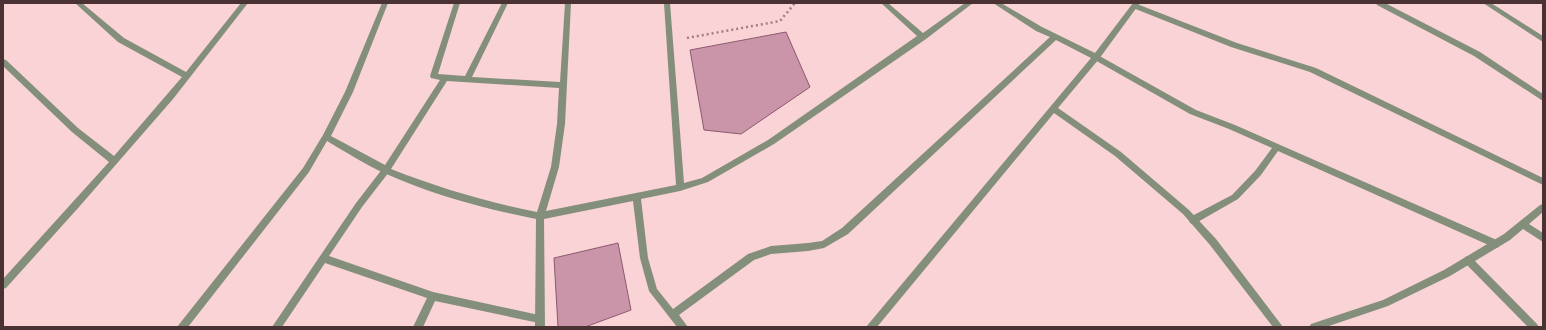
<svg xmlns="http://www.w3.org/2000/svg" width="1546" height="330" viewBox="0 0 1546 330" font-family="Ubuntu,sans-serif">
  <rect width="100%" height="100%" fill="#f9d3d6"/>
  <g fill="#ca94a9" stroke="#8b5a6e">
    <path d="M786,32L810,87L741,134L704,130L690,50Z"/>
    <path d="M618,243L631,310L585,327H558L554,258Z"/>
  </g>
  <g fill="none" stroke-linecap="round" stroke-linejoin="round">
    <path stroke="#9f8082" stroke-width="2.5" stroke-dasharray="2 3" stroke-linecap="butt" d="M687,38L780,21L795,3"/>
    <g fill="#838f7b" fill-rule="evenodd">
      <path d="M1376,3H1385L1480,52L1543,94V101L1474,56L1377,5Z"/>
      <path d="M1483,3H1491L1543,36V42Z"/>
      <path d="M1133,4H1137L1237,43L1316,68L1543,178V185L1310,72L1231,47L1133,8L1132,6Z"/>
      <path d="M1096,54L1196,110L1235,125L1499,241L1500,244L1499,247L1496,248L1493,247L1278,151L1261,175L1238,199L1196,223L1193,224L1190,223L1189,220L1190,217L1232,195L1255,171L1272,148L1229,129L1190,114L1093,59L1092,57Z"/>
      <path d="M386,167L389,168L390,170L389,172L362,207L329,256L433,292L539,315L542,316L544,319L542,322L539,323L435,301L423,327H413L427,298L325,263L282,327H272L356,203L383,168Z"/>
      <path d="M1468,256L1471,257L1537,324L1539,327H1528L1465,263L1464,260L1465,257Z"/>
    </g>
    <g fill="#838f7b" fill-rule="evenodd">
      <path d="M75,3H82L124,38L186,72L241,3H248L173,99L79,207L6,288L3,289V279L109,162L72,132L3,66V59L6,60L78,128L114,156L182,77L118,42Z"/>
      <path d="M382,3H388L353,92L331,136L385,165L440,80L431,78L430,76L454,3H460L438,74L465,76L502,3H508L472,77L560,82L565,3H571L565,124L559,167L546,211L676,185L664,3H670L684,183L702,178L768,140L917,36L881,3H888L923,33L965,3H973L926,39L774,144L708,182L680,191L641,199L648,258L657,289L673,309L748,254L771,246L808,243L822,241L842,228L1050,37L1036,31L993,3H1001L1042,27L1095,53L1133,3H1140L1099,59L1058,108L1121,152L1189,210L1216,239L1283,327H1273L1210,245L1183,214L1115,156L1054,113L877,327H866L1091,58L1056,40L848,234L824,248L808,251L771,254L754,260L679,315L688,327H677L649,291L640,258L633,201L544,219L545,327H535L536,219C485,209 430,194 384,173C364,164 346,152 327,141L309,172L188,327H177L303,168L323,135L345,92ZM447,81L559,88L557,124L551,167L537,212C487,202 439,188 391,169Z"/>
      <path d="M1543,204V212L1529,224L1543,233V242L1523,229L1510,240L1450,276L1388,306L1326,327H1309L1311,324L1383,300L1444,270L1504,234L1540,205Z"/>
    </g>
  </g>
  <rect width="1546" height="330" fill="none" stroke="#4a3234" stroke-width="8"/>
</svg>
